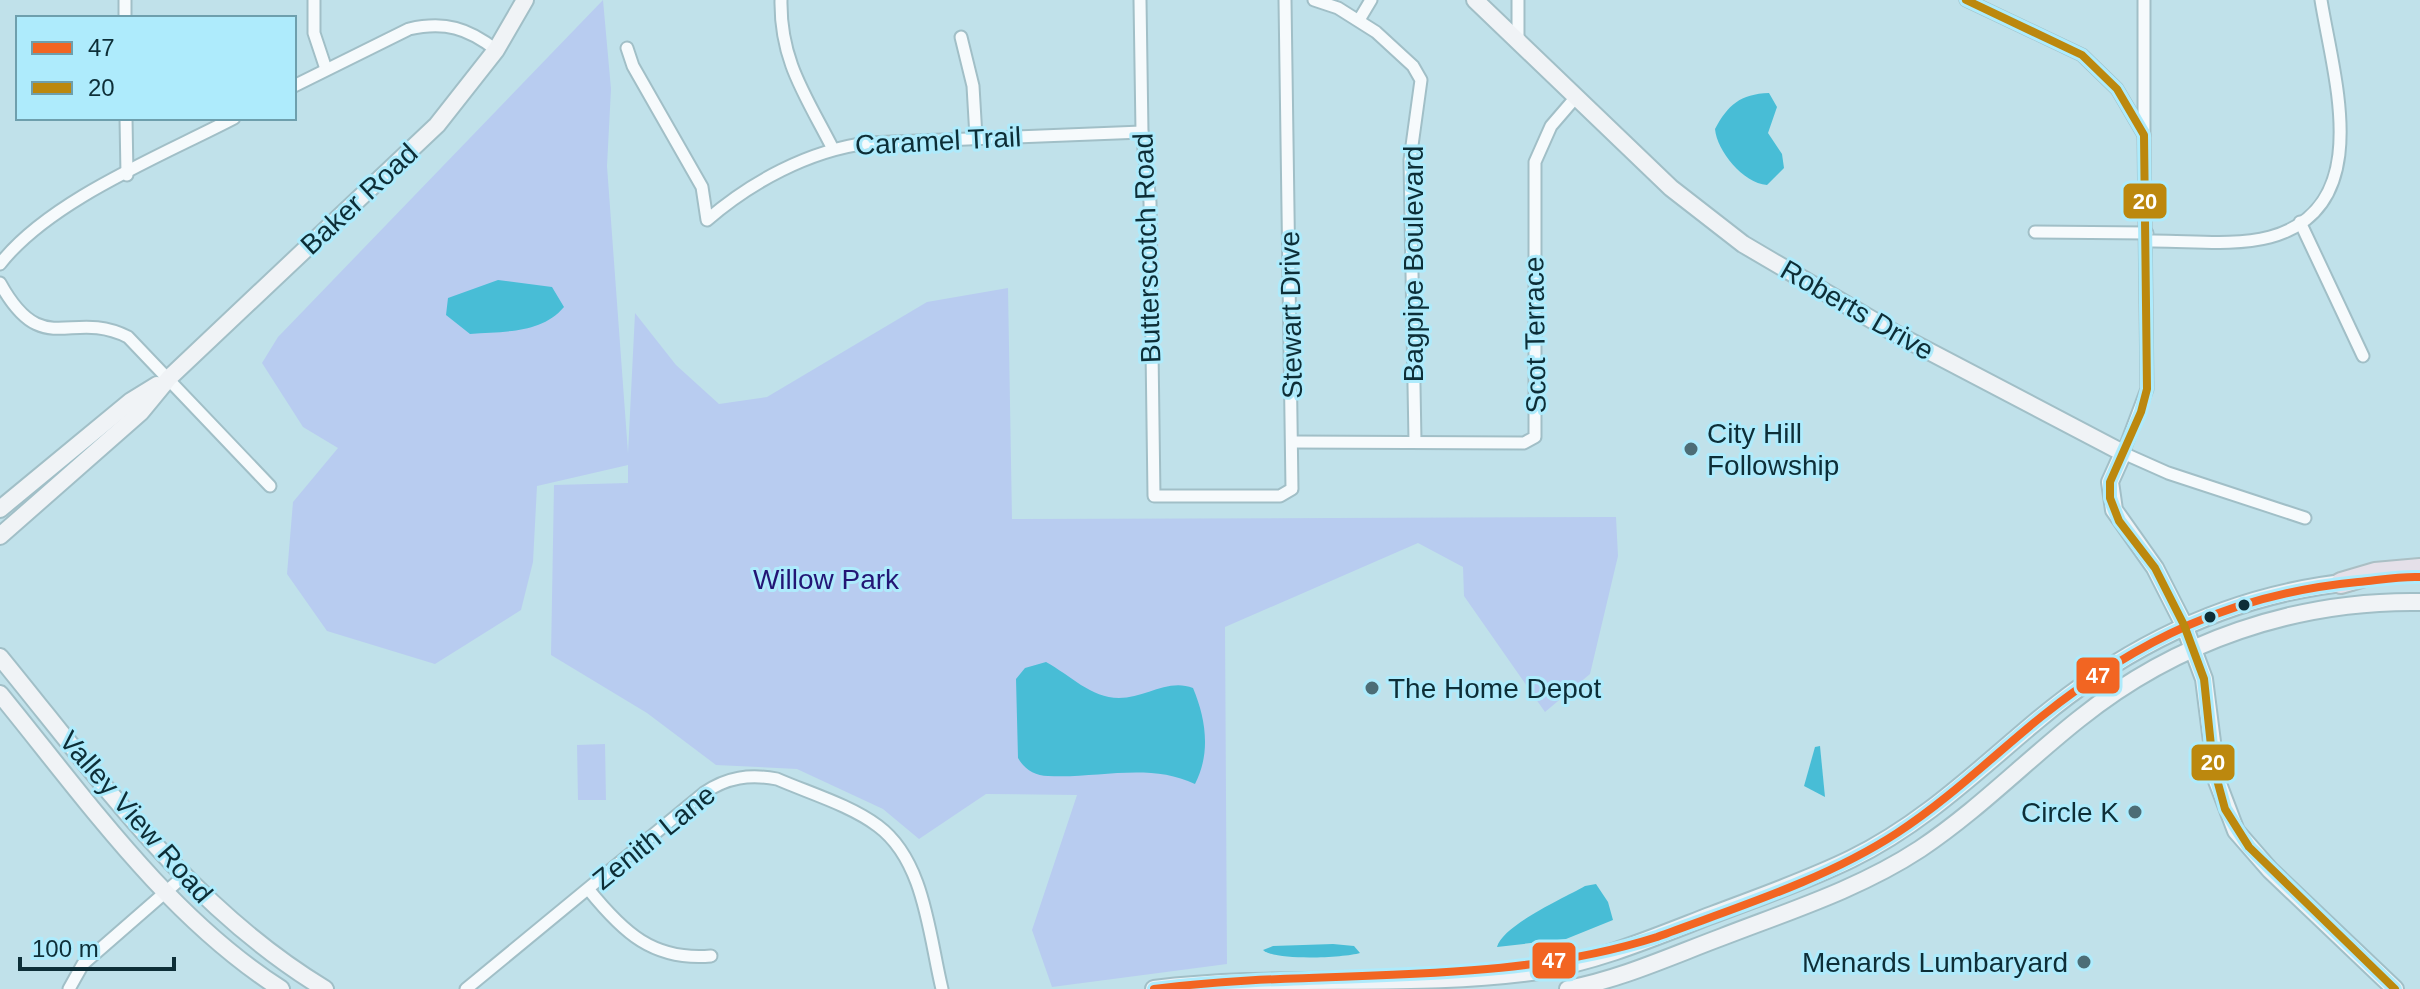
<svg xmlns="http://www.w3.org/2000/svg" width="2420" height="989" viewBox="0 0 2420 989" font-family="Helvetica,sans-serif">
  <rect width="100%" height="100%" fill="#c0e1ea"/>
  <g fill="#b8ccf0">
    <path d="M603,0L611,89L607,166L628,453L635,313L676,365L719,404L767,397L927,302L1008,288L1012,519L1616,517L1618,556L1590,674L1545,712L1464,596L1463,567L1418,543L1225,627L1227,964L1052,987L1032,930L1077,795L986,794L919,839L883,809L797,769L716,765L647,713L551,655L554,485L628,483V465L537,486L533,562L521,610L435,664L327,631L287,574L293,502L338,448L303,427L262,363L278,337Z"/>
    <path d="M605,744L606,800H578L577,745Z"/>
  </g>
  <g fill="#48bdd6">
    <path d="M1769,93L1777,107L1768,133L1782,154L1784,168L1767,185C1743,183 1717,151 1715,129C1728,105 1740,94 1769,93Z"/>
    <path d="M498,280L552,287L564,307C541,334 505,331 470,334L446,315L448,298Z"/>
    <path d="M1046,662C1070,675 1091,698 1119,698C1145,698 1168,678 1193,688C1206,719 1211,753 1195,784C1149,762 1096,779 1048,776C1035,776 1024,769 1018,758L1016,679L1025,668Z"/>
    <path d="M1820,746L1825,797L1804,786L1815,747Z"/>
    <path d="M1596,884L1608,902L1613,920L1566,939L1497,947C1503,925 1564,898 1585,886Z"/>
    <path d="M1333,944L1354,946L1360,953C1343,958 1274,961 1263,950L1273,946Z"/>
  </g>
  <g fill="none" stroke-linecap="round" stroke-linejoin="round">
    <defs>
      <g id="street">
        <path d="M125,0V18"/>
        <path d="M314,0V33L326,69"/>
        <path d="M781,0C780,61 806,96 833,149"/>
        <path d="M1140,0L1142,132L1150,202L1154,496H1280L1292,489L1285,0"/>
        <path d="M1314,0L1338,8L1376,32L1413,66L1421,80L1410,160L1415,441"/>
        <path d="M1966,0L2082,55L2117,89L2144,135L2147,389L2123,453L2168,473L2305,518"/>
        <path d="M2144,0V135"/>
        <path d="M1359,20L1371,0"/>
        <path d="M961,37L973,86L976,137"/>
        <path d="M1518,41V0"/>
        <path d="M627,48L633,66L702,187L707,220C751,182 808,151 867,143L1142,132"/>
        <path d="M294,86L409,29C445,21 468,28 496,50"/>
        <path d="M126,118L127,175"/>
        <path d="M2300,222L2363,356"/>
        <path d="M2035,232L2147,233"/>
        <path d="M2147,241C2186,240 2232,247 2270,237C2377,208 2333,76 2321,0"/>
        <path d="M0,264C50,200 161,156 234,118"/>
        <path d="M0,283C43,361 70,308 128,337L270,486"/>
        <path d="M1293,442L1524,443L1535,437V162L1551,126L1576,97"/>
        <path d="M589,890C623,932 653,961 711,956"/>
        <path d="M69,989L83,964L184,876"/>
        <path d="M466,989L704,793C727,777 750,774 777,779C809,793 850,805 878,826C925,861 929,936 942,989"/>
      </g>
      <g id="secondary">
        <path d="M1475,0L1671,188L1743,244L1898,335L2123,453L2110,482L2114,510L2155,568L2184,625L2204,679L2217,781L2236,831L2270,870L2395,989"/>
        <path d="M0,509L131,401L157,385"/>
        <path d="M0,536L141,412L169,378L437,125L496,50L525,0"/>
        <path d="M0,657C99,778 189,907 325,989"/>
        <path d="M0,694C85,798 167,916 281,989"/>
        <path d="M1154,989C1281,973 1411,989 1538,971C1599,961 1655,937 1712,915C1759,897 1806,881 1851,859C1923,824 1979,769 2039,719C2130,643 2232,594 2351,582"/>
        <path d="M1568,989C1621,979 1671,956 1722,937C1789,911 1859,889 1920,849C1977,811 2026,761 2079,719C2176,641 2296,600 2420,602"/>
      </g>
      <path id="highway" d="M2341,583L2375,573L2420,569"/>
    </defs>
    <use href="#street" stroke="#a1bfc7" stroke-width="15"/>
    <use href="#secondary" stroke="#a1bfc7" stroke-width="20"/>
    <use href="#highway" stroke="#abbfc4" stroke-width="24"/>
    <use href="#street" stroke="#f6fafc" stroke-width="11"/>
    <use href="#secondary" stroke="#f0f3f6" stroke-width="16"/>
    <use href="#highway" stroke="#e5e0e9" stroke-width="20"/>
    <defs>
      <path id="bus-1" d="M1154,989C1323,967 1493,989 1657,937C1737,907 1825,880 1897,833C1949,799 1993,756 2041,717C2138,639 2234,594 2358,582C2379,580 2400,576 2420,577"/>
      <path id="bus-2" d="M1966,0L2082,55L2117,89L2144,135L2147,389L2141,412L2110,482V498L2119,521L2155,568L2184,625L2204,679L2213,765L2225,809L2249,847L2395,989"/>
    </defs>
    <use href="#bus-1" stroke="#aeebfc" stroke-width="14"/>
    <use href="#bus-2" stroke="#aeebfc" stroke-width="14"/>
    <use href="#bus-1" stroke="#f26522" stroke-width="8"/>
    <use href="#bus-2" stroke="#bc880e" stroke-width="8"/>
  </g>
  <g fill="#4c6d76" stroke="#aeebfc" stroke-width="3">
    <circle cx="1691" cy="449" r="8"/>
    <circle cx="1372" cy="688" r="8"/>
    <circle cx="2135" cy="812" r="8"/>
    <circle cx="2084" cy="962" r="8"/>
  </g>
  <g fill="#0d2e37" stroke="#aeebfc" stroke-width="3">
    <circle cx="2244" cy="605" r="7"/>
    <circle cx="2210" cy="617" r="7"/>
  </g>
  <g text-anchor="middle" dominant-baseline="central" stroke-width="6" stroke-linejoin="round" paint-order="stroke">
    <g font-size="28" fill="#0d2e37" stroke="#aeebfc">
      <text transform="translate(938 141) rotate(-3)">Caramel Trail</text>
      <text transform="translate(359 199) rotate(-43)">Baker Road</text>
      <text transform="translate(1147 248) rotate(-92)">Butterscotch Road</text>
      <text transform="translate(1413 264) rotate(-90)">Bagpipe Boulevard</text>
      <text transform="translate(1857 310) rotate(30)">Roberts Drive</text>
      <text transform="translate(1291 315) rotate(-91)">Stewart Drive</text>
      <text transform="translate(1535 335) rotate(-91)">Scot Terrace</text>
      <text transform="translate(136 817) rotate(49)">Valley View Road</text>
      <text transform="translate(654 837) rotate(-39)">Zenith Lane</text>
    </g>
    <g font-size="28" fill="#0d2e37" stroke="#aeebfc" text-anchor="start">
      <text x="1707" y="433">City Hill<tspan x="1707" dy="32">Followship</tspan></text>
      <text x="1388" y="688">The Home Depot</text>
      <text x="2119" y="812" text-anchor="end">Circle K</text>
      <text x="2068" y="962" text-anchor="end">Menards Lumbaryard</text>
    </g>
    <g font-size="28" fill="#231675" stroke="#aeebfc">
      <text x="826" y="579">Willow Park</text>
    </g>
  </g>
  <g stroke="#aeebfc" stroke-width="3">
    <rect x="2122" y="182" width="46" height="38" rx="8" fill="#bc880e"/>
    <rect x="2075" y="656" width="46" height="39" rx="8" fill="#f26522"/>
    <rect x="2190" y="743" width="46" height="39" rx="8" fill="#bc880e"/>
    <rect x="1531" y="941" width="46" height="39" rx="8" fill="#f26522"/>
  </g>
  <g font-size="22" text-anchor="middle" font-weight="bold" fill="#fff">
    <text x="2145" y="209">20</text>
    <text x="2098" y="683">47</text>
    <text x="2213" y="770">20</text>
    <text x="1554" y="968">47</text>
  </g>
  <rect x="16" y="16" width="280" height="104" fill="#aeebfc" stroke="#6e9fad" stroke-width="2"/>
  <rect x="32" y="42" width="40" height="12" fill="#f26522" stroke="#6e9fad" stroke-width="2"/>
  <text x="88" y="56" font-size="24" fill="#0d2e37">47</text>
  <rect x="32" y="82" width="40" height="12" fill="#bc880e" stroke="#6e9fad" stroke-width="2"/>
  <text x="88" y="96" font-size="24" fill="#0d2e37">20</text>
  <path d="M20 957v12h154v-12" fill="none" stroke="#0d2e37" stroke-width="4"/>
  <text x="32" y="957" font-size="24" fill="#0d2e37" stroke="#aeebfc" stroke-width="6" paint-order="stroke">100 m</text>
</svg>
